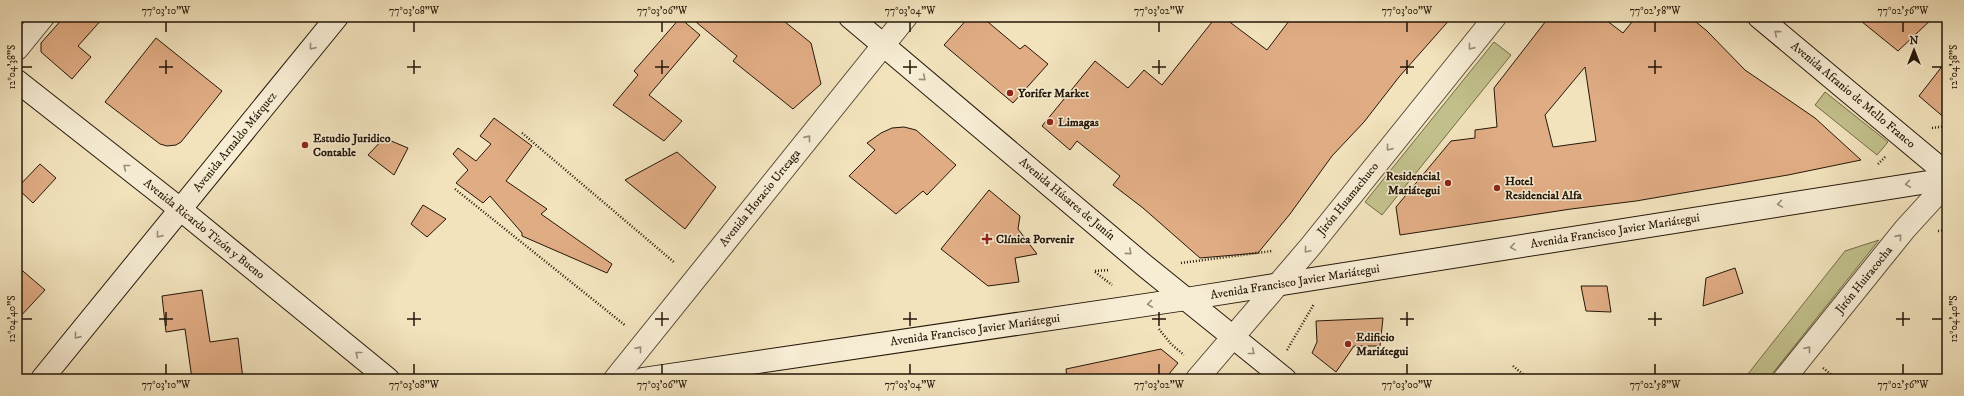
<svg xmlns="http://www.w3.org/2000/svg" width="1964" height="396" viewBox="0 0 1964 396" font-family="'IM FELL DW Pica',serif">
  <rect width="100%" height="100%" fill="#f2e3bd"/>
  <filter id="stains"><feTurbulence type="fractalNoise" baseFrequency=".005" numOctaves="4"/><feColorMatrix values="0 0 0 0 .2 0 0 0 0 .09 0 0 0 0 .02 0 0 0 .5 -.17"/></filter>
  <radialGradient id="worn" r=".72"><stop offset=".6" stop-color="#630" stop-opacity="0"/><stop offset="1" stop-color="#630" stop-opacity=".3"/></radialGradient>
  <g fill="#c2c18c" stroke="#746c4a">
    <path d="M1494,42L1511,55L1382,215L1365,202Z"/>
    <path d="M1825,92L1888,142L1877,155L1815,105Z"/>
    <path d="M1879,240L1768,379H1744L1845,251Z"/>
  </g>
  <g fill="#e0ac84" stroke="#251709" fill-rule="evenodd">
    <path d="M64,17H104L78,46L91,57L72,79L41,52V43Z"/>
    <path d="M690,17H779L811,43L821,84L793,109L733,61L737,56Z"/>
    <path d="M969,17H982L1020,49L1025,45L1048,64L1013,103L944,45Z"/>
    <path d="M1216,17H1223L1267,50L1292,17H1452L1399,77L1364,122L1332,156L1290,214L1258,253L1200,258L1143,208L1113,185L1120,176L1077,141L1070,150L1042,126L1095,61L1128,88L1144,70L1162,85Z"/>
    <path d="M1549,17H1602L1623,33L1636,17H1690L1707,31L1745,70L1815,118L1861,160L1788,175L1636,201L1571,209L1400,235L1396,207L1451,141L1475,138V130L1497,127L1494,88ZM1585,67L1596,141L1553,147L1545,115Z"/>
    <path d="M1856,17H1934L1898,51Z"/>
    <path d="M680,18L700,35L649,95L682,121L664,141L613,105L638,75L634,71Z"/>
    <path d="M156,38L222,91L181,142L176,145L167,146L160,144L105,102Z"/>
    <path d="M1947,60V120L1919,96Z"/>
    <path d="M494,118L532,146L506,181L547,209L541,214L612,264L607,273L522,236V233L490,196L483,203L456,183L468,170L453,154L458,148L476,161L491,144L480,136Z"/>
    <path d="M904,127L916,130L956,165L927,195L923,191L896,214L849,176L875,150L867,143L881,133L892,128Z"/>
    <path d="M384,138L408,148L394,175L368,155Z"/>
    <path d="M677,152L716,187L685,229L625,180Z"/>
    <path d="M40,164L56,178L33,203L17,188Z"/>
    <path d="M989,190L1020,216L1018,229L1037,254L1015,258L1019,282L988,286L941,249Z"/>
    <path d="M423,205L446,219L427,237L411,224Z"/>
    <path d="M17,266L45,290L17,320Z"/>
    <path d="M1735,268L1743,293L1703,306L1706,278Z"/>
    <path d="M1581,286H1607L1611,312L1586,311Z"/>
    <path d="M202,290L210,342L238,338L243,379H192L185,329L166,332L162,296Z"/>
    <path d="M1383,318L1380,346H1354L1336,372L1312,353L1317,342L1316,321Z"/>
    <path d="M1161,349L1178,363L1165,379H1067L1066,369Z"/>
  </g>
  <g fill="none" stroke-linecap="round" stroke-linejoin="round">
    <defs>
      <g id="street">
        <path d="M17,49L43,17"/>
        <path d="M615,379L906,17"/>
        <path d="M1197,379L1310,247L1495,17"/>
        <path d="M1784,379L1905,229L1947,183"/>
      </g>
      <g id="secondary">
        <path d="M850,17L1145,266L1285,379"/>
        <path d="M1759,17L1947,174"/>
        <path d="M17,81L180,209L388,379"/>
        <path d="M42,379L337,17"/>
        <path d="M643,379L1186,299L1947,179"/>
      </g>
    </defs>
    <use href="#street" stroke="#584a36" stroke-width="24"/>
    <use href="#secondary" stroke="#251709" stroke-width="24"/>
    <g stroke="#251709" stroke-width="2.5" stroke-dasharray="1 2" stroke-linecap="butt">
      <path d="M1932,128L1947,126"/>
      <path d="M522,133L675,263"/>
      <path d="M1878,164L1886,156"/>
      <path d="M455,189L626,326"/>
      <path d="M1938,231L1947,230"/>
      <path d="M1181,263L1272,251"/>
      <path d="M1095,271L1110,270"/>
      <path d="M1095,272L1112,285"/>
      <path d="M1159,329L1171,344L1184,355"/>
      <path d="M1287,350L1314,304"/>
      <path d="M1513,366L1529,379"/>
      <path d="M1823,368L1837,379"/>
    </g>
    <use href="#street" stroke="#f7edd4" stroke-width="22"/>
    <use href="#secondary" stroke="#f7edd4" stroke-width="22"/>
  </g>
  <defs><path id="oneway-chevron" d="M-2-3.5L2.5 0L-2 3.5" fill="none" stroke-width="1.6" stroke-linecap="round" stroke-linejoin="round"/></defs>
  <g stroke="#988d79">
    <use href="#oneway-chevron" transform="translate(1777 33) rotate(-140)"/>
    <use href="#oneway-chevron" transform="translate(312 47) rotate(129)"/>
    <use href="#oneway-chevron" transform="translate(1471 47) rotate(129)"/>
    <use href="#oneway-chevron" transform="translate(923 78) rotate(40)"/>
    <use href="#oneway-chevron" transform="translate(808 138) rotate(-51)"/>
    <use href="#oneway-chevron" transform="translate(1389 148) rotate(129)"/>
    <use href="#oneway-chevron" transform="translate(126 167) rotate(-142)"/>
    <use href="#oneway-chevron" transform="translate(1908 184) rotate(172)"/>
    <use href="#oneway-chevron" transform="translate(1780 204) rotate(171)"/>
    <use href="#oneway-chevron" transform="translate(159 235) rotate(129)"/>
    <use href="#oneway-chevron" transform="translate(1899 237) rotate(-51)"/>
    <use href="#oneway-chevron" transform="translate(1513 247) rotate(171)"/>
    <use href="#oneway-chevron" transform="translate(1307 250) rotate(130)"/>
    <use href="#oneway-chevron" transform="translate(1129 252) rotate(40)"/>
    <use href="#oneway-chevron" transform="translate(1150 304) rotate(172)"/>
    <use href="#oneway-chevron" transform="translate(77 336) rotate(129)"/>
    <use href="#oneway-chevron" transform="translate(639 349) rotate(-51)"/>
    <use href="#oneway-chevron" transform="translate(1808 349) rotate(-51)"/>
    <use href="#oneway-chevron" transform="translate(1252 352) rotate(39)"/>
    <use href="#oneway-chevron" transform="translate(358 354) rotate(-141)"/>
  </g>
  <path fill="none" stroke="#251709" stroke-width="1.5" d="M166,22V32M414,22V32M662,22V32M910,22V32M1159,22V32M1407,22V32M1655,22V32M1903,22V32M166,60V74M414,60V74M662,60V74M910,60V74M1159,60V74M1407,60V74M1655,60V74M22,67H32M159,67H173M407,67H421M655,67H669M903,67H917M1152,67H1166M1400,67H1414M1648,67H1662M1932,67H1942M166,312V326M414,312V326M662,312V326M910,312V326M1159,312V326M1407,312V326M1655,312V326M1903,312V326M22,319H32M159,319H173M407,319H421M655,319H669M903,319H917M1152,319H1166M1400,319H1414M1648,319H1662M1896,319H1910M1932,319H1942M166,364V374M414,364V374M662,364V374M910,364V374M1159,364V374M1407,364V374M1655,364V374M1903,364V374"/>
  <g fill="#8f2418" stroke="#f7edd4" stroke-width="1.5">
    <circle cx="1010" cy="93" r="4"/>
    <circle cx="1050" cy="122" r="4"/>
    <circle cx="305" cy="145" r="4"/>
    <circle cx="1448" cy="183" r="4"/>
    <circle cx="1497" cy="188" r="4"/>
    <path d="M985 233h4v4h4v4h-4v4h-4v-4h-4v-4h4z"/>
    <circle cx="1348" cy="344" r="4"/>
  </g>
  <g text-anchor="middle" dominant-baseline="central" stroke-width="3" stroke-linejoin="round" paint-order="stroke">
    <g font-size="12" font-weight="bold" fill="#251709" stroke="#f7edd4" text-anchor="start">
      <text x="1018" y="93">Yorifer Market</text>
      <text x="1058" y="122">Limagas</text>
      <text x="313" y="138">Estudio Juridico<tspan x="313" dy="14">Contable</tspan></text>
      <text x="1440" y="176" text-anchor="end">Residencial<tspan x="1440" dy="14">Mariátegui</tspan></text>
      <text x="1505" y="181">Hotel<tspan x="1505" dy="14">Residencial Alfa</tspan></text>
      <text x="996" y="239">Clínica Porvenir</text>
      <text x="1356" y="337">Edificio<tspan x="1356" dy="14">Mariátegui</tspan></text>
    </g>
    <g font-size="12" fill="#251709" stroke="#f7edd4">
      <text transform="translate(1853 95) rotate(40)">Avenida Afranio de Mello Franco</text>
      <text transform="translate(235 142) rotate(-51)">Avenida Arnaldo Márquez</text>
      <text transform="translate(760 198) rotate(-51)">Avenida Horacio Urteaga</text>
      <text transform="translate(1067 199) rotate(40)">Avenida Húsares de Junín</text>
      <text transform="translate(1348 199) rotate(-51)">Jirón Huamachuco</text>
      <text transform="translate(204 229) rotate(39)">Avenida Ricardo Tizón y Bueno</text>
      <text transform="translate(1615 231) rotate(-9)">Avenida Francisco Javier Mariátegui</text>
      <text transform="translate(1864 280) rotate(-51)">Jirón Huiracocha</text>
      <text transform="translate(1295 282) rotate(-9)">Avenida Francisco Javier Mariátegui</text>
      <text transform="translate(975 330) rotate(-8)">Avenida Francisco Javier Mariátegui</text>
    </g>
  </g>
  <rect width="1964" height="396" fill="none" stroke="#f2e3bd" stroke-width="44"/>
  <g transform="translate(1914 50)" stroke="#f7edd4" stroke-width="3" paint-order="stroke">
  <path d="M0-3L7 15L0 10L-7 15Z" fill="#251709"/>
  <text y="-6" font-size="11" font-weight="bold" text-anchor="middle" fill="#251709">N</text>
  </g>
  <rect x="22" y="22" width="1920" height="352" fill="none" stroke="#251709" stroke-width="1.5"/>
  <g font-size="10" text-anchor="middle" fill="#251709">
    <text x="166" y="14">77°03'10"W</text>
    <text x="414" y="14">77°03'08"W</text>
    <text x="662" y="14">77°03'06"W</text>
    <text x="910" y="14">77°03'04"W</text>
    <text x="1159" y="14">77°03'02"W</text>
    <text x="1407" y="14">77°03'00"W</text>
    <text x="1655" y="14">77°02'58"W</text>
    <text x="1903" y="14">77°02'56"W</text>
    <text transform="translate(11 67) rotate(-90)" y="4">12°04'38"S</text>
    <text transform="translate(1953 67) rotate(-90)" y="4">12°04'38"S</text>
    <text transform="translate(11 319) rotate(-90)" y="4">12°04'40"S</text>
    <text transform="translate(1953 319) rotate(-90)" y="4">12°04'40"S</text>
    <text x="166" y="388">77°03'10"W</text>
    <text x="414" y="388">77°03'08"W</text>
    <text x="662" y="388">77°03'06"W</text>
    <text x="910" y="388">77°03'04"W</text>
    <text x="1159" y="388">77°03'02"W</text>
    <text x="1407" y="388">77°03'00"W</text>
    <text x="1655" y="388">77°02'58"W</text>
    <text x="1903" y="388">77°02'56"W</text>
  </g>
  <rect width="100%" height="100%" filter="url(#stains)"/>
  <rect width="100%" height="100%" fill="url(#worn)"/>
</svg>
